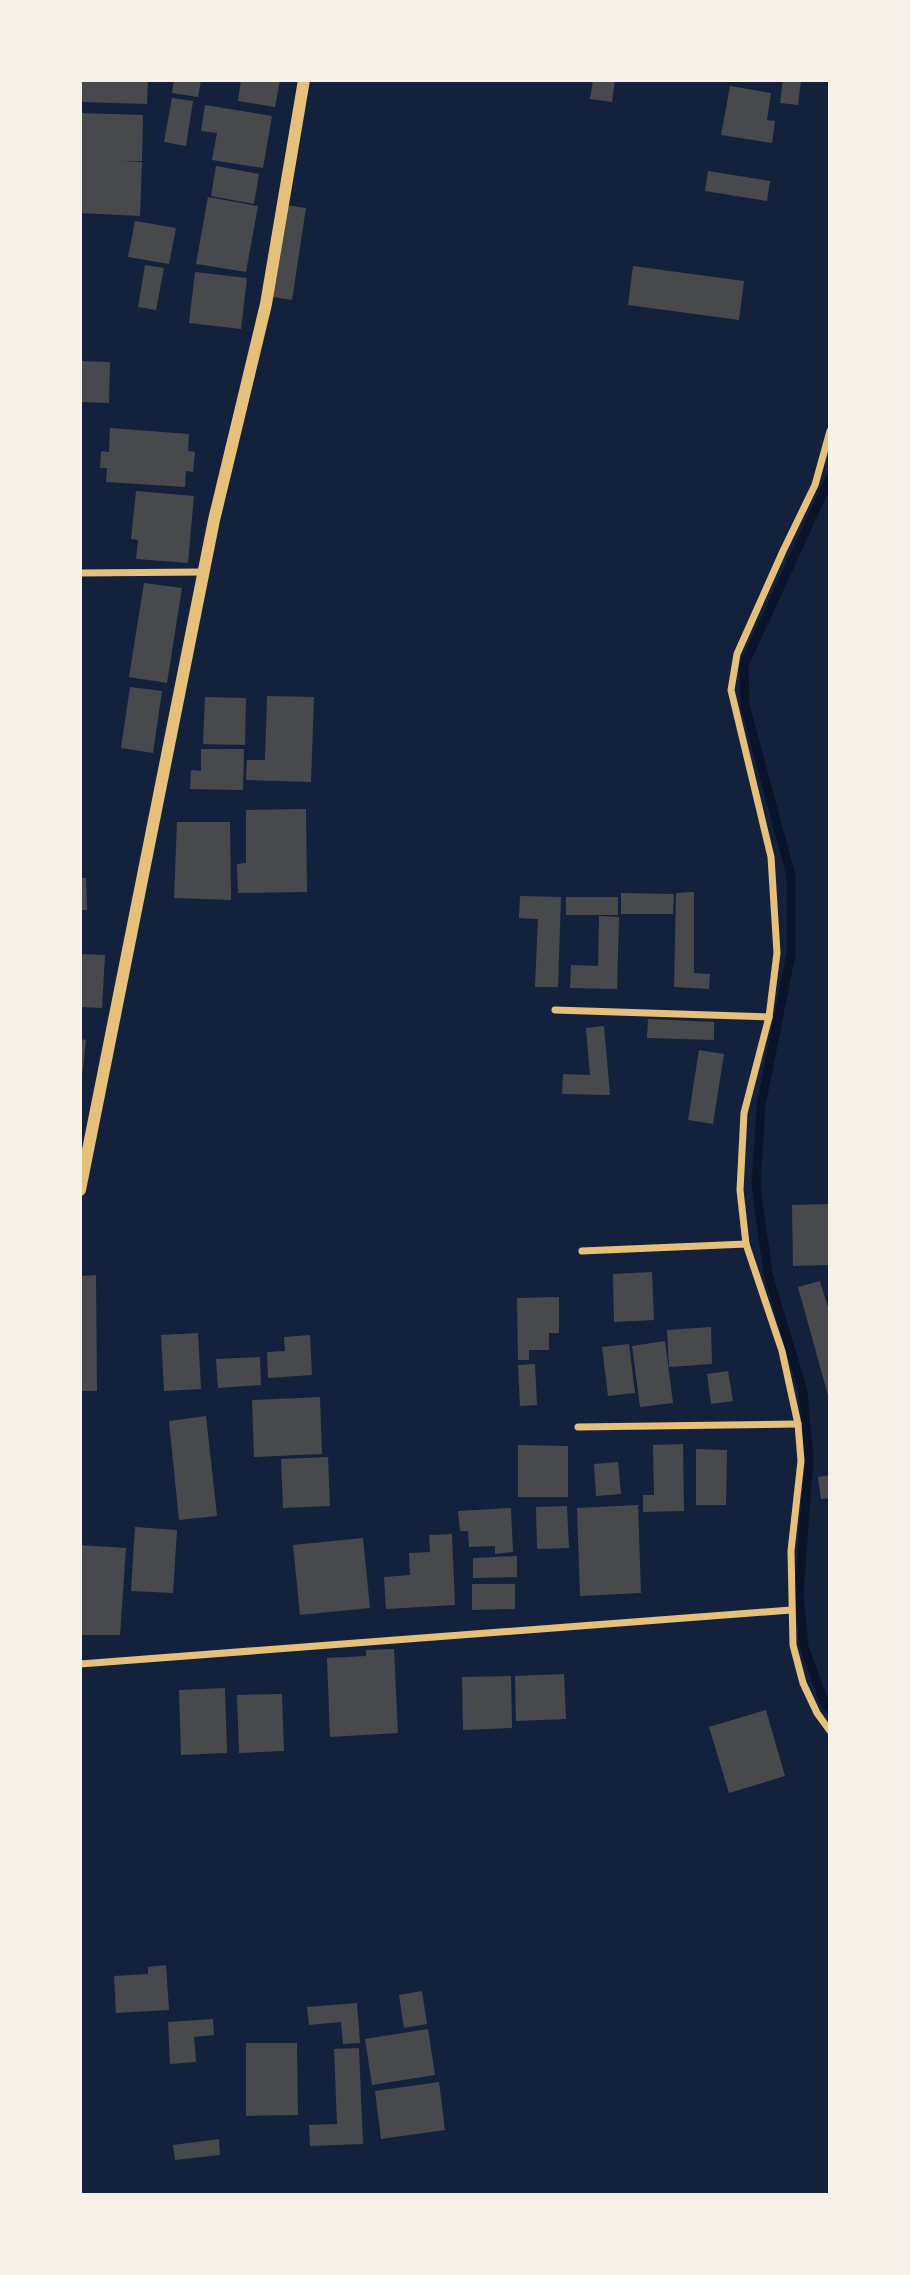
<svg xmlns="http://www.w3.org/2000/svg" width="910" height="2275" viewBox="0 0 910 2275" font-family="'Crimson Pro',serif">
  <rect width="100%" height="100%" fill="#14213d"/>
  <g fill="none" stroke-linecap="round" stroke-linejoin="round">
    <path stroke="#0b132b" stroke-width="9" d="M830,478L744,665L745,705L791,876V954L761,1105L756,1185L768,1274L803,1391L809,1459L799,1594L804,1647L825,1704L830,1709"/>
  </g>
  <g fill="#48494c">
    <path d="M80,80H148L147,104L80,102Z"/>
    <path d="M174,80H201L198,97L172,93Z"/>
    <path d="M241,80H280L275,107L238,101Z"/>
    <path d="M593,80H615L612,102L590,99Z"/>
    <path d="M783,80H801L798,105L780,103Z"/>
    <path d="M730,86L771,93L767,120L775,121L772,143L721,135Z"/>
    <path d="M172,98L193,101L186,146L164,142Z"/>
    <path d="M205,105L272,116L263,168L212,160L217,133L201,131Z"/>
    <path d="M80,113L143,115L142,161H120L142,162L140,216L80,213Z"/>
    <path d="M216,166L259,174L254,204L211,196Z"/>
    <path d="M708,171L770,181L767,201L705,191Z"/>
    <path d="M208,197L258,206L246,272L196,264Z"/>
    <path d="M286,205L306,208L292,300L273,297Z"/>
    <path d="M135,221L176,228L169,264L128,257Z"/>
    <path d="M145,265L164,268L156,310L138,307Z"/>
    <path d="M633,266L744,281L739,320L628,305Z"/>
    <path d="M195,272L247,278L241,329L189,323Z"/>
    <path d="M80,361L110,362L109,403L80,402Z"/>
    <path d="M110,428L189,434L188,451L195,452L193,472L186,471L185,487L106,482L107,468H100L101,451L109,452Z"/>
    <path d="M136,491L194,496L188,563L136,559L138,540L131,539Z"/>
    <path d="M144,583L182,588L167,683L129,677Z"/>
    <path d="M130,687L162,691L153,753L121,748Z"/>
    <path d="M267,696L314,697L311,782L246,780L247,760H265Z"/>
    <path d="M205,697L246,698L245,745L203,744Z"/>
    <path d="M201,749H244L243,790L190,789L191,770L201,771Z"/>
    <path d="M306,809L307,892L238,893L237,864L246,863V810Z"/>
    <path d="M177,822H230L231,900L174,898Z"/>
    <path d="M80,878H86L87,910H80Z"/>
    <path d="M694,892V973L710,974L709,989L674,987L676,893Z"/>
    <path d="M621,893L674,894L673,914H621Z"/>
    <path d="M520,896L561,897L558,987H535L538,919L519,918Z"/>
    <rect x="566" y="897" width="52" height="18"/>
    <path d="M599,916L619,917L617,989L570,988L571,965L598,966Z"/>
    <path d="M80,954L105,955L102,1008L80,1007Z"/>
    <path d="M648,1019L714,1022V1040L647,1038Z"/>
    <path d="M604,1026L610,1095L562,1094L563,1074L590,1075L586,1028Z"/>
    <path d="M80,1039L86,1040L82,1076H80Z"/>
    <path d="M699,1050L724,1054L713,1124L688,1120Z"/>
    <path d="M830,1204V1265L793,1266L792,1205Z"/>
    <path d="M652,1272L654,1320L614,1322L613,1274Z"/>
    <path d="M96,1275L97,1391H80V1276Z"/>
    <path d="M820,1281L830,1314L829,1399L798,1287Z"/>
    <path d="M559,1297V1333H549V1350H529V1360H518L517,1298Z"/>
    <path d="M711,1327L712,1364L669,1367L667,1330Z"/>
    <path d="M198,1333L201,1389L164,1391L161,1335Z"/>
    <path d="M310,1335L312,1375L268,1378L267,1352L285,1351L284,1337Z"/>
    <path d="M665,1341L673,1403L640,1407L632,1346Z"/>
    <path d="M629,1344L635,1393L608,1396L602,1347Z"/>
    <path d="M260,1357L261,1385L218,1388L216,1359Z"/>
    <path d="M535,1364L537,1405L520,1406L518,1365Z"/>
    <path d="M728,1371L733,1401L711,1404L707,1374Z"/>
    <path d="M320,1397L322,1454L254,1457L252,1400Z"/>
    <path d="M206,1416L217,1516L179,1520L169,1421Z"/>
    <path d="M683,1444L684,1511L643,1512V1495H654L653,1445Z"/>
    <path d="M518,1445L568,1446V1497H518Z"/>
    <path d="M696,1449L727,1450L726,1505H696Z"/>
    <path d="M328,1457L330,1506L283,1508L281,1459Z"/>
    <path d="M618,1462L621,1494L596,1496L594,1464Z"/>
    <path d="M830,1475V1498L821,1499L818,1477Z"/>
    <path d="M638,1505L641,1593L580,1596L577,1508Z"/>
    <path d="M567,1506L569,1548L537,1549L536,1507Z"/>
    <path d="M511,1508L513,1552L495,1554V1546L469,1547L468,1531H460L458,1511Z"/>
    <path d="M135,1527L177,1530L173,1593L131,1591Z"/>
    <path d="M452,1534L455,1605L386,1609L384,1577L410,1575L409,1553L430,1552L429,1535Z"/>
    <path d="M363,1538L370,1608L300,1615L293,1545Z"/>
    <path d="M80,1545L126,1548L120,1635H80Z"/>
    <path d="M517,1556V1577L473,1578V1558Z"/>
    <path d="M472,1584H515V1609L472,1610Z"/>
    <path d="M394,1649L398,1733L330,1737L327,1658L366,1656V1650Z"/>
    <path d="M564,1674L566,1719L516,1721L515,1676Z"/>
    <path d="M511,1676L512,1728L463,1730L462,1677Z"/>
    <path d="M225,1688L227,1753L181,1755L179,1690Z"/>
    <path d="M282,1694L284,1751L239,1753L237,1695Z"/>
    <path d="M766,1710L785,1776L729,1793L709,1727Z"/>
    <path d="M166,1965L169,2010L116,2013L114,1976L148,1974V1967Z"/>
    <path d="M422,1991L427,2024L404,2028L399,1995Z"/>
    <path d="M357,2003L360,2043L343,2044L341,2022L309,2025L307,2007Z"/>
    <path d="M213,2019L214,2035L194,2037L196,2062L170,2064L168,2022Z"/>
    <path d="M428,2029L435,2075L372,2085L365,2039Z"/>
    <path d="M246,2043H297L298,2115L246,2116Z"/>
    <path d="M359,2048L363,2144L310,2146L309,2125L337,2124L334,2049Z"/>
    <path d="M439,2082L445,2130L381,2139L375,2091Z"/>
    <path d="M219,2139L220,2155L175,2160L173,2145Z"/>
  </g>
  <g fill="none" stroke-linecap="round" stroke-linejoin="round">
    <g stroke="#e5c07b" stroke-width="7">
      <path d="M830,431L815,485L783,551L737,654L731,690L771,857L777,953L769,1017L744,1113L740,1190L746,1244L782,1351L798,1424L801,1461L791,1551L793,1645L803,1683L817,1713L830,1731"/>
      <path d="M80,573L204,572"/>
      <path d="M555,1010L769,1017"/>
      <path d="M582,1251L746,1244"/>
      <path d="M578,1427L798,1424"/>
      <path d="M80,1664L791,1610"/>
    </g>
    <path stroke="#e5c07b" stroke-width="12" d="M80,1190L214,520L266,304L304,80"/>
  </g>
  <rect width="910" height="2275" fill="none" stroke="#f6f1e7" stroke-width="164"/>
</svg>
